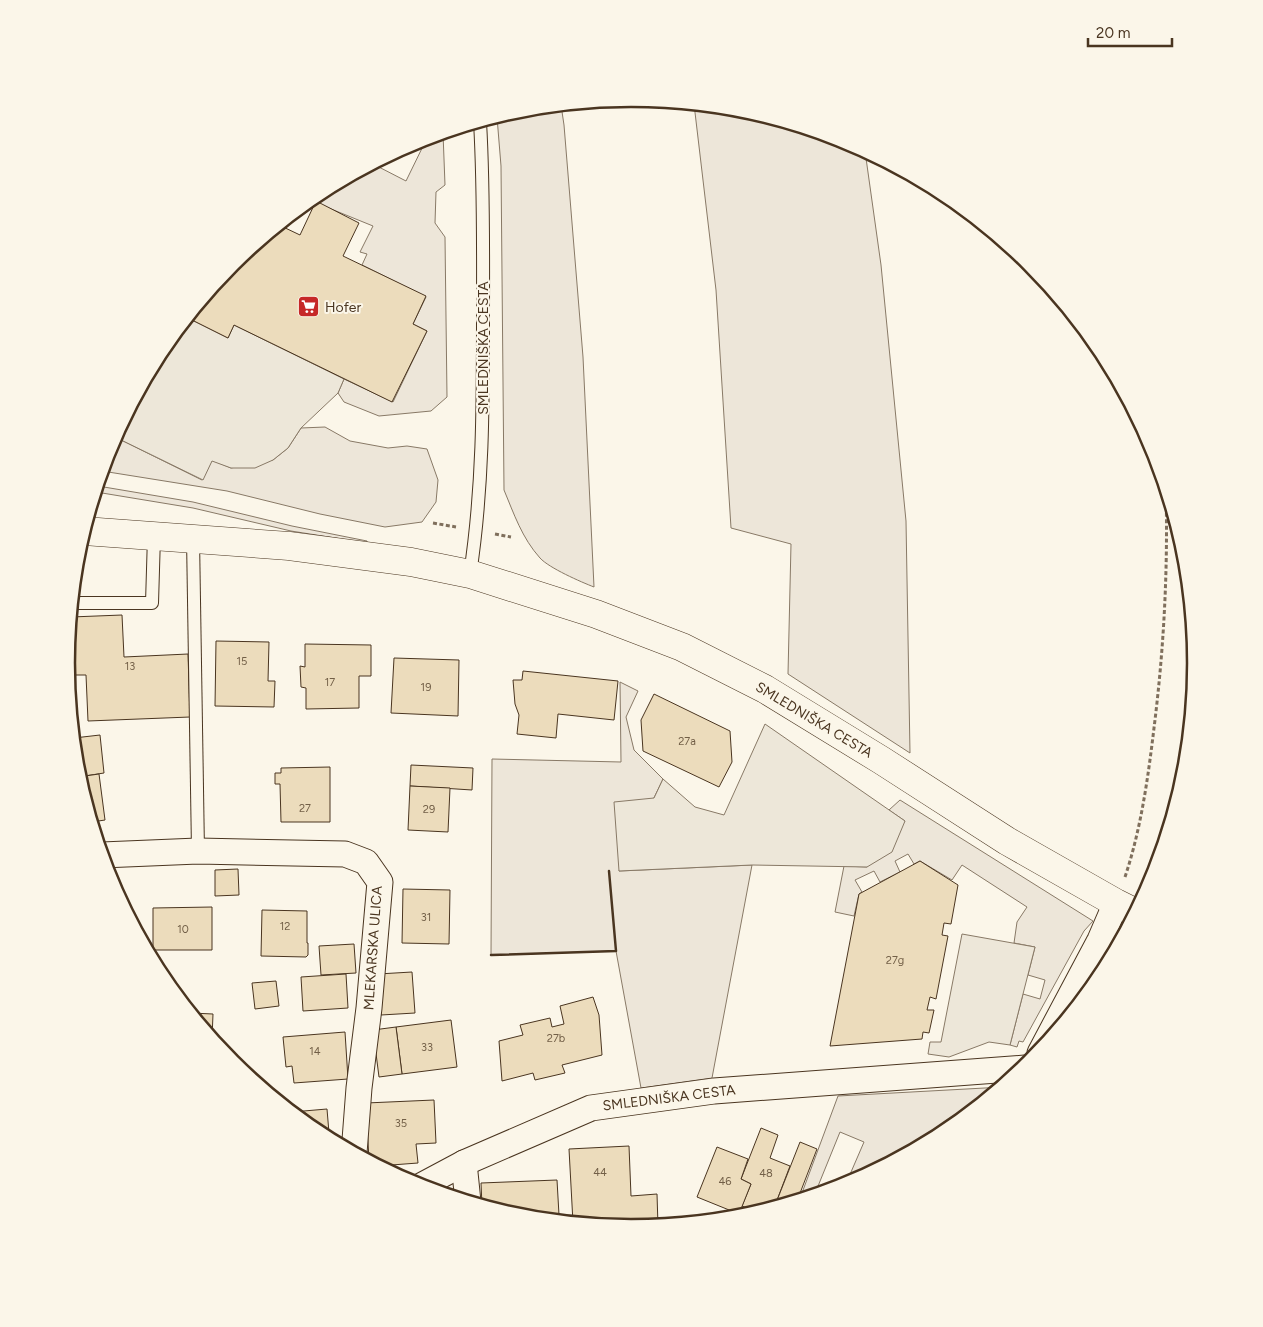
<svg xmlns="http://www.w3.org/2000/svg" width="1263" height="1327" viewBox="0 0 1263 1327" font-family="Figtree,sans-serif">
  <rect width="100%" height="100%" fill="#fbf6e9"/>
  <g fill="#ede6d9" stroke="#887966">
    <path d="M694,104L742,109L848,141L865,151L881,265L906,521L910,753L788,674L791,544L731,528L716,290Z"/>
    <path d="M561,105L564,125L583,357L594,587C581,582 549,568 540,558C522,538 514,514 504,490L501,166L497,117L522,109Z"/>
    <path d="M443,133L445,185L436,192L435,223L445,237L447,397L431,411L379,416L344,402L338,393L344,379L393,402L427,331L413,324L426,297L362,265L367,254L360,252L373,226L309,200L318,193L373,164L406,181L427,138Z"/>
    <path d="M325,427L350,441L388,448L407,446L427,449L438,480L436,502L422,522L385,527L320,514L227,491L102,471L109,447L115,437L202,480L212,460L231,468L273,460L288,448L301,428Z"/>
    <path d="M98,486L193,502L292,526L367,541V543L291,531L193,508L96,492Z"/>
    <path d="M620,682L638,691L626,717L634,750L663,779L619,871L752,865L712,1078L641,1088L616,951L491,955L492,759L621,762Z"/>
    <path d="M900,800L1093,921L1084,931L1023,1042L1019,1041L1017,1047L1010,1045L1023,994L1040,999L1045,980L1028,975L1035,947L1014,943L1017,922L1027,907L962,865L952,880L920,861L914,864L908,854L895,861L900,872L880,882L874,871L855,880L862,892L859,894L854,916L835,912L844,866L867,867L905,821L889,810Z"/>
    <path d="M1003,1087L945,1134L845,1186L864,1142L840,1132L814,1196L799,1201L838,1096Z"/>
  </g>
  <g fill="#ede7d9" stroke="#887966">
    <path d="M188,318L228,338L234,325L344,379L338,393L301,428L288,448L273,460L255,468H231L212,461L203,480L115,437L162,349Z"/>
    <path d="M765,724L905,821L892,852L867,867L752,865L619,871L614,802L654,798L663,779L695,807L724,815Z"/>
    <path d="M962,934L1035,947L1010,1045L989,1042L949,1057L928,1054L930,1042H941Z"/>
    <path d="M1115,939L1121,941L1101,978L1074,1011Z"/>
  </g>
  <g fill="#ecdcbc" stroke="#4a3520">
    <path d="M316,201L359,223L343,256L426,296L413,324L427,331L392,402L234,325L228,338L188,318L232,264L279,225L300,235Z"/>
    <path d="M122,615L124,657L188,654L190,717L88,721L86,675H72L71,617Z"/>
    <path d="M216,641L269,642L268,681H275L274,707L215,706Z"/>
    <path d="M305,644L371,645V676H359V708L306,709V688L301,687L300,666L305,667Z"/>
    <path d="M394,658L459,660L458,716L391,713Z"/>
    <path d="M523,671L618,681L614,720L558,714L556,738L517,734L519,715L515,704L513,680H522Z"/>
    <path d="M654,694L730,731L732,762L719,787L643,751L641,720Z"/>
    <path d="M100,735L104,773L78,777L74,738Z"/>
    <path d="M411,765L473,768L472,790L410,786Z"/>
    <path d="M330,767V822H281L280,784H275V773H281V768Z"/>
    <path d="M99,774L105,820L92,822L78,777Z"/>
    <path d="M410,786L450,788L448,832L408,830Z"/>
    <path d="M920,861L958,885L951,924L944,923L942,935L948,936L936,999L930,997L927,1010H934L929,1033L923,1032L922,1039L830,1046L859,894Z"/>
    <path d="M238,869L239,895L215,896V870Z"/>
    <path d="M403,889L450,890L449,944L402,943Z"/>
    <path d="M212,907V950H153V908Z"/>
    <path d="M262,910L307,911V943H308V955L306,957L261,956Z"/>
    <path d="M354,944L356,973L321,975L319,946Z"/>
    <path d="M412,972L415,1013L381,1015L378,974Z"/>
    <path d="M346,974L348,1008L303,1011L301,977Z"/>
    <path d="M276,981L279,1006L255,1009L252,983Z"/>
    <path d="M593,997L599,1015L602,1055L562,1065L565,1073L535,1080L533,1073L502,1081L499,1041L523,1035L520,1025L550,1018L552,1027L564,1024L560,1006Z"/>
    <path d="M191,1013L213,1014L212,1039Z"/>
    <path d="M451,1020L457,1067L402,1074L396,1027Z"/>
    <path d="M396,1027L402,1074L379,1077L373,1030Z"/>
    <path d="M345,1032L348,1079L294,1083L292,1066L286,1067L283,1037Z"/>
    <path d="M434,1100L436,1143L416,1144L418,1163L378,1166L369,1161L366,1103Z"/>
    <path d="M327,1109L329,1133L318,1134L292,1112Z"/>
    <path d="M761,1128L778,1135L770,1158L790,1166L774,1208L759,1213L742,1206L751,1184L741,1179Z"/>
    <path d="M800,1142L817,1149L797,1201L774,1208Z"/>
    <path d="M629,1146L631,1196L657,1194L658,1226L629,1229L602,1226L601,1222L573,1223L569,1149Z"/>
    <path d="M717,1147L748,1159L741,1179L751,1184L739,1214L697,1197Z"/>
    <path d="M557,1180L559,1215L517,1217L482,1206L481,1183Z"/>
  </g>
  <g fill="none" stroke-linecap="round" stroke-linejoin="round">
    <defs>
      <g id="service">
        <path d="M193,538L198,851"/>
        <path d="M470,574C483,489 483,406 483,320C483,254 484,188 480,122"/>
        <path d="M72,603H152L154,536"/>
      </g>
      <g id="minor">
        <path d="M102,855L198,851L345,854L366,862L380,882L369,1008L359,1088L354,1153"/>
        <path d="M1040,1053L1100,940L1116,903"/>
        <path d="M464,1163L468,1202"/>
        <path d="M419,1187L464,1163L591,1108L714,1091L1025,1068"/>
      </g>
      <path id="tertiary" d="M84,531L289,546L411,562L470,574L596,614L682,647L765,689L881,760L1007,841L1116,903L1136,913"/>
    </defs>
    <use href="#service" stroke="#4a3520" stroke-width="14"/>
    <use href="#minor" stroke="#4a3520" stroke-width="27"/>
    <use href="#tertiary" stroke="#4a3520" stroke-width="29"/>
    <g stroke="#7f6f5c" stroke-width="3" stroke-dasharray="4 2.5" stroke-linecap="butt">
      <path d="M433,523L456,527"/>
      <path d="M495,534L511,537"/>
      <path d="M1125,877C1141,829 1148,778 1154,728C1164,648 1168,570 1166,489"/>
    </g>
    <use href="#service" stroke="#fbf6e9" stroke-width="12"/>
    <use href="#minor" stroke="#fbf6e9" stroke-width="25"/>
    <use href="#tertiary" stroke="#fbf6e9" stroke-width="28"/>
    <path stroke="#4a3520" stroke-width="1" stroke-dasharray="6 2.5" stroke-linecap="butt" d="M1115,939L1121,941"/>
    <path stroke="#4a3520" stroke-width="2.5" d="M491,955L616,951L609,871"/>
  </g>
  <defs>
    <symbol id="supermarket-square" viewBox="-11 -11 22 22"><rect x="-9" y="-9" width="18" height="18" rx="4" fill="#c62828" stroke="#fbf6e9"/><path d="M-6-5.5h2.5l.6 2H6L4.5 2H-2.5L-4.4-4H-6ZM-1.5 3.2a1.3 1.3 0 1 0 .1 0ZM3 3.2a1.3 1.3 0 1 0 .1 0Z" fill="#fff"/></symbol>
  </defs>
  <g fill-rule="evenodd">
    <use href="#supermarket-square" x="296" y="294" width="25" height="25"/>
  </g>
  <g text-anchor="middle" dominant-baseline="central" stroke-width="4" stroke-linejoin="round" paint-order="stroke">
    <g font-size="11" fill="#725f47">
      <text x="242" y="661">15</text>
      <text x="130" y="666">13</text>
      <text x="330" y="682">17</text>
      <text x="426" y="687">19</text>
      <text x="687" y="741">27a</text>
      <text x="305" y="808">27</text>
      <text x="429" y="809">29</text>
      <text x="426" y="917">31</text>
      <text x="285" y="926">12</text>
      <text x="183" y="929">10</text>
      <text x="895" y="960">27g</text>
      <text x="556" y="1038">27b</text>
      <text x="427" y="1047">33</text>
      <text x="315" y="1051">14</text>
      <text x="401" y="1123">35</text>
      <text x="600" y="1172">44</text>
      <text x="766" y="1173">48</text>
      <text x="725" y="1181">46</text>
    </g>
    <g font-size="14" fill="#4a3520" stroke="#fbf6e9" text-anchor="start">
      <text x="325" y="307">Hofer</text>
    </g>
    <g font-size="14" fill="#4a3520" stroke="#fbf6e9">
      <text transform="translate(483 348) rotate(-90)">SMLEDNIŠKA CESTA</text>
      <text transform="translate(814 720) rotate(31)">SMLEDNIŠKA CESTA</text>
      <text transform="translate(373 948) rotate(-86)">MLEKARSKA ULICA</text>
      <text transform="translate(669 1098) rotate(-7)">SMLEDNIŠKA CESTA</text>
    </g>
  </g>
  <path d="M0 0H1263V1327H0ZM75 663a556 556 0 1 1 1112 0a556 556 0 1 1-1112 0Z" fill="#fbf6e9" fill-rule="evenodd"/>
  <path fill="none" stroke="#4a3520" stroke-width="2.5" d="M75 663a556 556 0 1 1 1112 0a556 556 0 1 1-1112 0Z"/>
  <path d="M1088 38v8h84v-8" fill="none" stroke="#4a3520" stroke-width="2.5"/>
  <text x="1096" y="38" font-size="15" fill="#4a3520" stroke="#fbf6e9" stroke-width="4" paint-order="stroke">20 m</text>
</svg>
